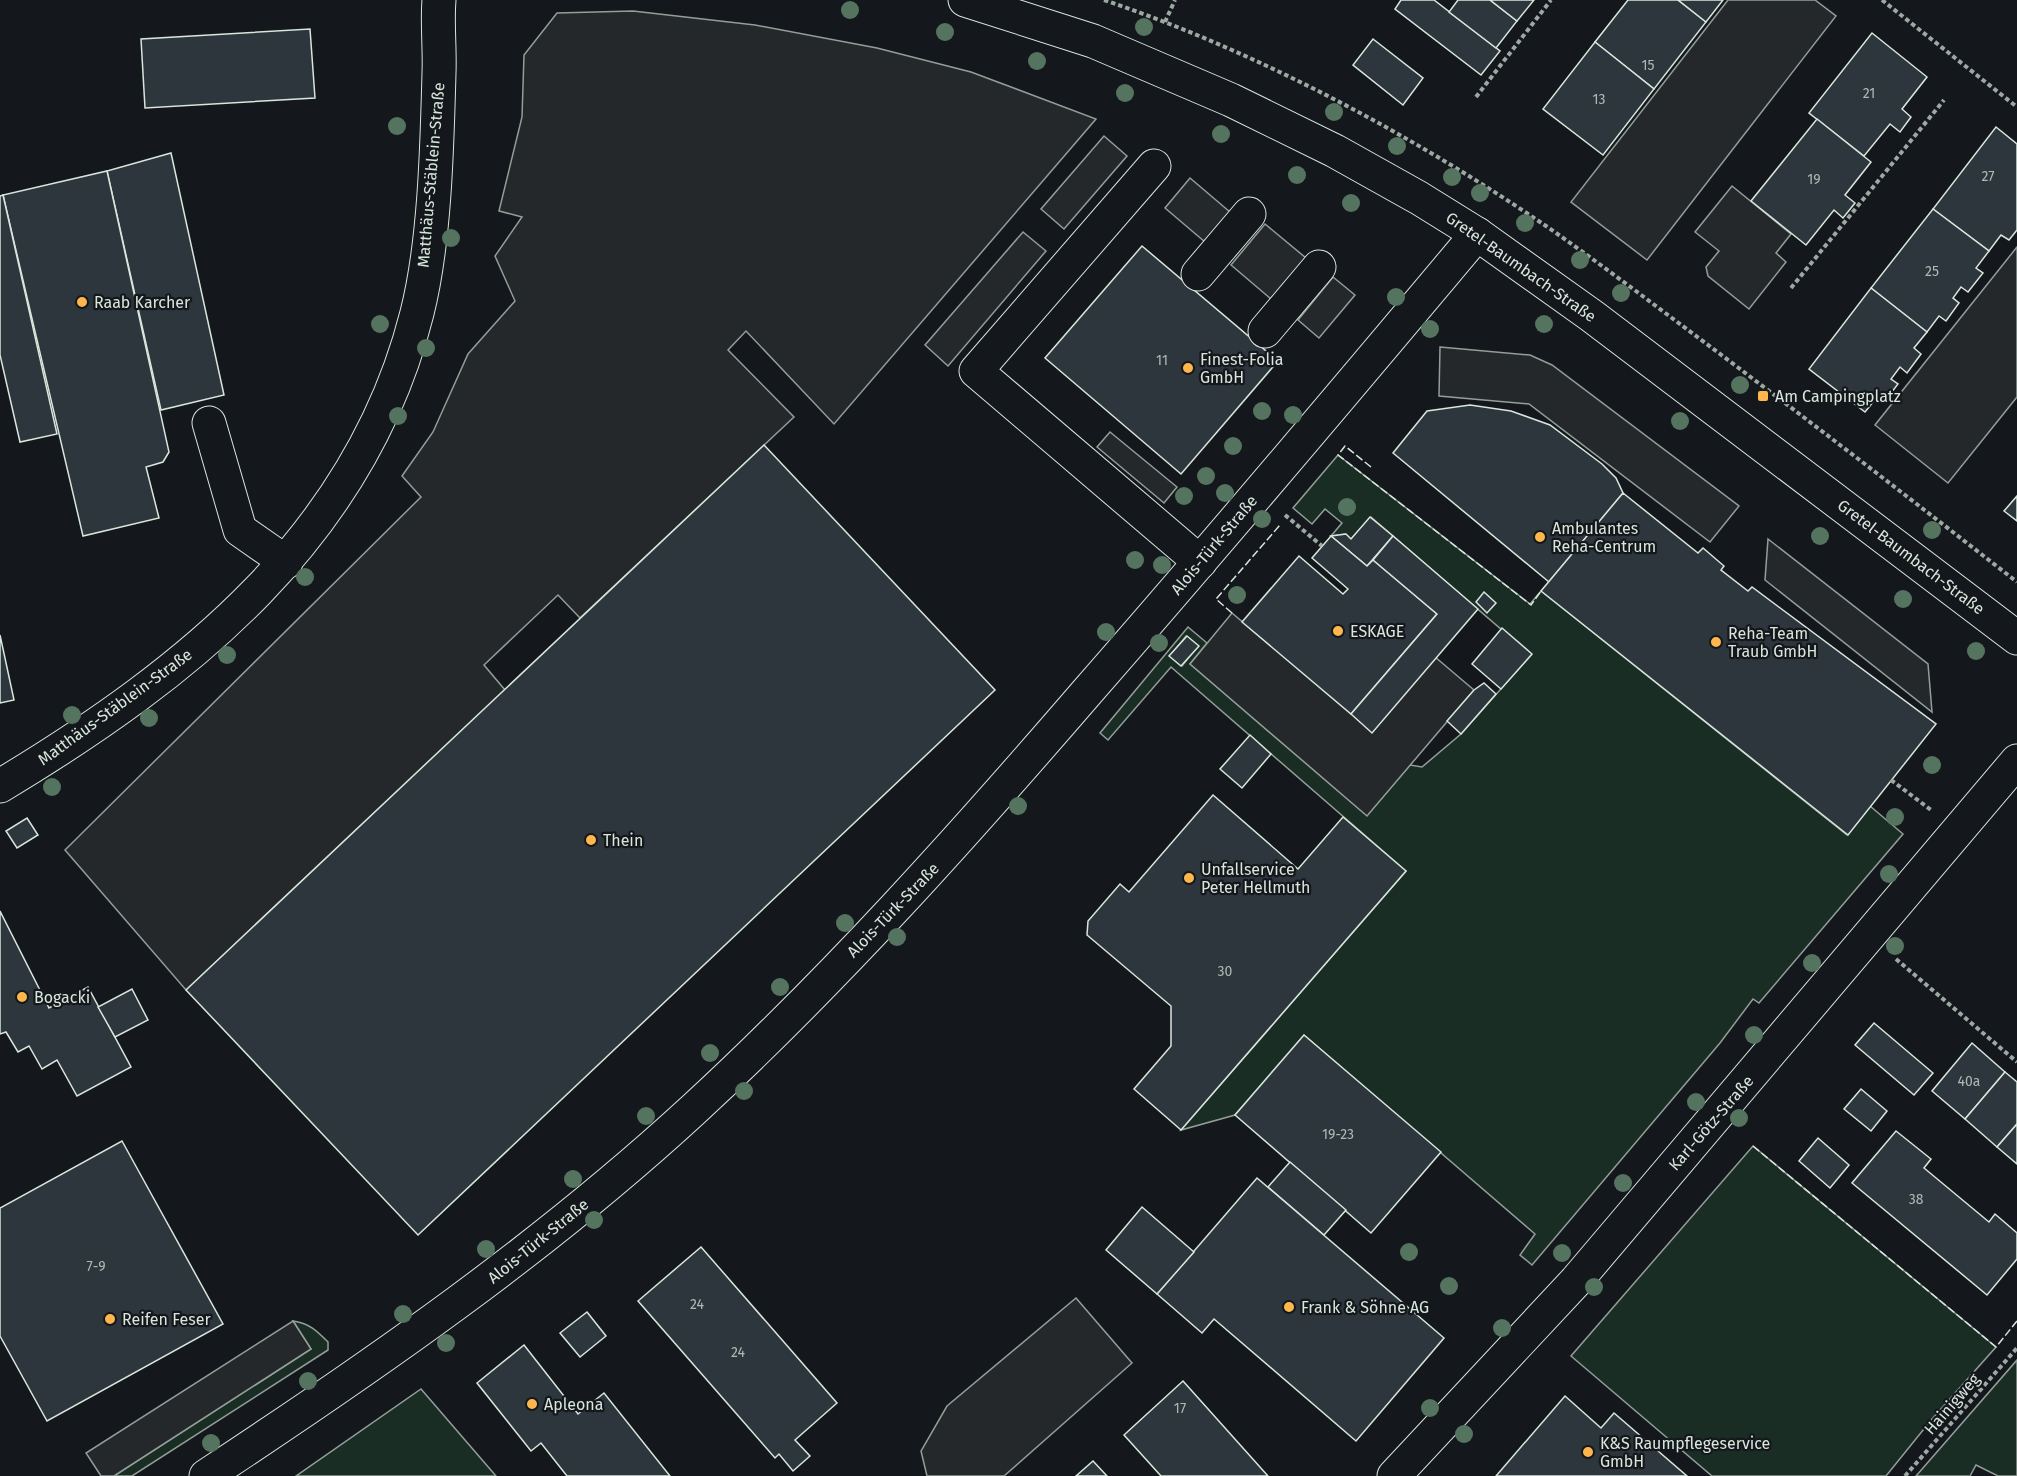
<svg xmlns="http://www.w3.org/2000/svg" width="2017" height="1476" viewBox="0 0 2017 1476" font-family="'Fira Sans',sans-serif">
  <rect width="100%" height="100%" fill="#14181c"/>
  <g fill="#1a2d24" stroke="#939e99" stroke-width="1.5" fill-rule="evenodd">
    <path d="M1338,455L1530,604L1541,591L1847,835L1870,806L1903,834L1759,1003L1753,999L1720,1043L1532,1265L1520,1255L1535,1234L1304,1035L1235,1115L1181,1130L1406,871L1171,667L1108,740L1100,733L1188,627L1207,643L1190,664L1367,815L1410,765L1422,767L1461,734L1531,655L1371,517L1351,539L1345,534L1331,536L1342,523L1325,509L1312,524L1293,508ZM1186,636L1198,646L1182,666L1170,656Z"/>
    <path d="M1753,1146L1996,1347L1932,1419L1886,1476H1712L1571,1356Z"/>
    <path d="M293,1321C309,1323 317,1331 328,1342V1350L132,1476H114L311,1349Z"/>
    <path d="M2017,1360V1476H1998L1976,1465L1970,1476H1916Z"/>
    <path d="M421,1389L496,1476H296Z"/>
  </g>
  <g fill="#24282b" stroke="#939e99" stroke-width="1.5">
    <path d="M1728,0H1815L1836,16L1647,260L1571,202Z"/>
    <path d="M633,11L755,25L877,48L971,72L1096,119L834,424L746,331L728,350L794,417L580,618L558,595L484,665L505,690L186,990L65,850L421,497L402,476L433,432L468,354L515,301L495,256L522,217L499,211L522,117L524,55L557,13Z"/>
    <path d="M1104,136L1127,156L1064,229L1041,209Z"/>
    <path d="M1190,178L1230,212L1205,242L1165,208Z"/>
    <path d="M1732,186L1791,234L1776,253L1786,262L1749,309L1708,276L1706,267L1719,251L1695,232Z"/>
    <path d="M1265,224L1306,258L1271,299L1231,265Z"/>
    <path d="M1023,232L1046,251L948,366L925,345Z"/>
    <path d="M2017,247V397L1948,483L1875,425Z"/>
    <path d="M1333,277L1355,295L1319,338L1298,320Z"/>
    <path d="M1440,347L1530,355L1552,365L1739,506L1710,542L1529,404L1439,396Z"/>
    <path d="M1110,432L1177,487L1164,503L1097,447Z"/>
    <path d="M1768,539L1928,664L1932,712L1765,580Z"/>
    <path d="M1232,613L1351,714L1415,640L1474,690L1367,816L1190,664Z"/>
    <path d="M1076,1298L1132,1363L1004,1476H927L921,1451L947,1406Z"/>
    <path d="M293,1321L311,1349L114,1476H101L86,1453Z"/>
  </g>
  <g fill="#2c363c" stroke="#d8e6dc" stroke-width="1.5">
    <path d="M1401,0H1434L1500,51L1481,75L1395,9Z"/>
    <path d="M1458,0H1490L1517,21L1496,48L1449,12Z"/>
    <path d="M1490,0H1534L1517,21Z"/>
    <path d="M1628,0H1678L1706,22L1654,89L1595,42Z"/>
    <path d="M1678,0H1723L1706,22Z"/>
    <path d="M310,29L315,98L145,108L141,39Z"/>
    <path d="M1872,33L1927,77L1902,109L1911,117L1900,132L1890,124L1864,156L1809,113Z"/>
    <path d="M1373,39L1423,78L1403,105L1353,65Z"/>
    <path d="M1595,42L1654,89L1603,155L1543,109Z"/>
    <path d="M1817,119L1871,162L1845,195L1855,203L1843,218L1834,210L1806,245L1751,201Z"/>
    <path d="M1996,127L2017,144V230L2009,240L2001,235L1989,251L1933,209Z"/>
    <path d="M171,153L224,395L161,410L107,171Z"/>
    <path d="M107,171L169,452L163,462L146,467L159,518L83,536L3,195Z"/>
    <path d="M3,195L57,434L20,442L0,355V196Z"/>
    <path d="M1933,209L1989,251L1976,268L1983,273L1968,292L1961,287L1953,298L1959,303L1946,321L1939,316L1927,332L1871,288Z"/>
    <path d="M1142,246L1278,361L1181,474L1045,358Z"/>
    <path d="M1871,288L1927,332L1914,348L1921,354L1907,373L1900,367L1891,379L1898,384L1884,402L1878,396L1865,412L1809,369Z"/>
    <path d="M1470,405L1511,411L1550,425L1602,464L1616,478L1623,493L1549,582L1393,453L1427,411Z"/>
    <path d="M764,445L995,690L418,1235L186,990Z"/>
    <path d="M1623,493L1698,553L1703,548L1724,566L1721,570L1748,591L1752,587L1936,724L1848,835L1541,591Z"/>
    <path d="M2017,496V521L2004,511Z"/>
    <path d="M1370,517L1393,536L1367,566L1331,536L1346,534L1351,539Z"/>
    <path d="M1331,536L1367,566L1373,560L1437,614L1351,714L1242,622L1299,556L1343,594L1348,589L1312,558Z"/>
    <path d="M1393,536L1478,609L1372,733L1351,714L1437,614L1373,560Z"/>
    <path d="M1484,592L1496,603L1487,613L1476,602Z"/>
    <path d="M1502,628L1532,654L1501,689L1472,664Z"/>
    <path d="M0,635L14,700L0,703Z"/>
    <path d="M1187,636L1199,646L1181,666L1169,656Z"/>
    <path d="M1484,683L1496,694L1461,734L1447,721L1474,690Z"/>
    <path d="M1250,735L1271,754L1242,788L1220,769Z"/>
    <path d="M1213,795L1298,869L1343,817L1406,871L1181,1130L1134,1089L1171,1046V1006L1087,935L1088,921L1120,884L1129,892Z"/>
    <path d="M27,818L38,835L17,848L6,831Z"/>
    <path d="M0,911L49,1008L88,987L131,1067L77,1096L57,1060L42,1069L29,1046L18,1052L6,1032L0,1034Z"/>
    <path d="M132,989L148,1020L115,1037L98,1007Z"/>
    <path d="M1874,1023L1933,1073L1914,1095L1855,1045Z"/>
    <path d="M1304,1035L1441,1152L1371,1233L1235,1115Z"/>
    <path d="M1972,1043L2005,1072L1965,1119L1932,1091Z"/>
    <path d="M2005,1072L2017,1082V1124L1997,1147L1965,1119Z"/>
    <path d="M1861,1089L1887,1111L1871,1131L1844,1109Z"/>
    <path d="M2017,1124V1164L1997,1147Z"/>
    <path d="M1896,1131L1931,1159L1924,1168L1989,1222L1995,1214L2017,1233V1259L1987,1295L1852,1183Z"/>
    <path d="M1818,1138L1849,1165L1830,1188L1799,1161Z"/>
    <path d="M122,1141L223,1324L47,1421L0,1336V1208Z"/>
    <path d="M1290,1162L1346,1210L1324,1235L1268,1187Z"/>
    <path d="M1257,1178L1444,1338L1356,1441L1214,1319L1202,1333L1157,1294Z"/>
    <path d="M1142,1207L1194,1252L1157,1294L1106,1250Z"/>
    <path d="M701,1247L837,1403L795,1440L810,1456L793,1471L779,1454L775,1458L638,1301Z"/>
    <path d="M587,1312L606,1336L580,1357L560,1333Z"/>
    <path d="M524,1345L578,1414L604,1393L670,1476H567L541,1443L531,1451L477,1383Z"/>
    <path d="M1183,1381L1268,1476H1161L1124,1435Z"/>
    <path d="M1565,1396L1601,1428L1614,1413L1687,1476H1496Z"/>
    <path d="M1093,1461L1107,1476H1076Z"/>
  </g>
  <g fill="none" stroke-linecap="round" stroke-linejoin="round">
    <defs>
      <g id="minor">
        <path d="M965,0L1093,41L1231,100L1335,151L1419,198L1477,234L1592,316L2017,638"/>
        <path d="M1154,166L976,371L1200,562"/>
        <path d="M1198,274L1249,214"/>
        <path d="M1265,331L1319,267"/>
        <path d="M209,423L240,530L286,562"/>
        <path d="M0,786C188,673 361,536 417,313C435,242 437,146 439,73C440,48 437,24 439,0"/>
        <path d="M206,1476C376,1364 543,1248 693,1110C834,980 962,837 1087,692C1219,541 1348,388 1477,234"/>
        <path d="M1394,1476L1576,1281L2017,761"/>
      </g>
    </defs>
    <use href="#minor" stroke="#d8e6dc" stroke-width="35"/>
    <g stroke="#9da8a2" stroke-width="4" stroke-dasharray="4.5 3" stroke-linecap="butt">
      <path d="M1104,0C1258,52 1412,135 1546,226C1598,262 1649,301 1700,339C1807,419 1912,500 2017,582"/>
      <path d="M1882,0L2017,107"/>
      <path d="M1165,22L1175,0"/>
      <path d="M1476,97L1551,0"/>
      <path d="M1791,288L1944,100"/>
      <path d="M1285,515L1322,546"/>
      <path d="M1891,780L1931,810"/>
      <path d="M1896,959L2017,1062"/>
      <path d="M1905,1476L2017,1348"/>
    </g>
    <use href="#minor" stroke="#14181c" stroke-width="33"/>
    <g stroke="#d8e6dc" stroke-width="1.5" stroke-dasharray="8 3" stroke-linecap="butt">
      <path d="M1371,467L1345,446L1338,455L1531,605L1541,591"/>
      <path d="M1232,613L1216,599L1280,525"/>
      <path d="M1753,1146L1996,1347L2017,1321"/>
    </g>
  </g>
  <g fill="#55745f">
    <circle cx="850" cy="10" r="9"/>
    <circle cx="1144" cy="27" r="9"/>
    <circle cx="945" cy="32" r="9"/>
    <circle cx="1037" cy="61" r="9"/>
    <circle cx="1125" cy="93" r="9"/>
    <circle cx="1334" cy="112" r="9"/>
    <circle cx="397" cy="126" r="9"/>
    <circle cx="1221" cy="134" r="9"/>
    <circle cx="1397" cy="146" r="9"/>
    <circle cx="1297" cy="175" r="9"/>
    <circle cx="1452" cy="177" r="9"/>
    <circle cx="1480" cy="193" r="9"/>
    <circle cx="1351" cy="203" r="9"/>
    <circle cx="1525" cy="223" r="9"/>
    <circle cx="451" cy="238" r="9"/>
    <circle cx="1580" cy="260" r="9"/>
    <circle cx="1621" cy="293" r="9"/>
    <circle cx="1396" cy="297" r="9"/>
    <circle cx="380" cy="324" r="9"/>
    <circle cx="1544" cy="324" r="9"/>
    <circle cx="1430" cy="329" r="9"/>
    <circle cx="426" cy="348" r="9"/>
    <circle cx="1740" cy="385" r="9"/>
    <circle cx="1262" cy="411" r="9"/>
    <circle cx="1293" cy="415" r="9"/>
    <circle cx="398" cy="416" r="9"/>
    <circle cx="1680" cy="421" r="9"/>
    <circle cx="1233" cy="446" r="9"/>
    <circle cx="1206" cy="476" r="9"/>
    <circle cx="1225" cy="493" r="9"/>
    <circle cx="1184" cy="496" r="9"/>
    <circle cx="1347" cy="507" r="9"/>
    <circle cx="1262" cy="519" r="9"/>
    <circle cx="1932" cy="530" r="9"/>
    <circle cx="1820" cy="536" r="9"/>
    <circle cx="1135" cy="560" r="9"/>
    <circle cx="1162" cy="565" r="9"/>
    <circle cx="305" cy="577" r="9"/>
    <circle cx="1237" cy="595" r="9"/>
    <circle cx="1903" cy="599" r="9"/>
    <circle cx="1106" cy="632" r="9"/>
    <circle cx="1159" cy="643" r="9"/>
    <circle cx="1976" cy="651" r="9"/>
    <circle cx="227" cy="655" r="9"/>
    <circle cx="72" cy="715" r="9"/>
    <circle cx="149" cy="718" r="9"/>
    <circle cx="1932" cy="765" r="9"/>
    <circle cx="52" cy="787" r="9"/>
    <circle cx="1018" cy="806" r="9"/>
    <circle cx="1895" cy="817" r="9"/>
    <circle cx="1889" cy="874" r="9"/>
    <circle cx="845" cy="923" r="9"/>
    <circle cx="897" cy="937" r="9"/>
    <circle cx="1895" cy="946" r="9"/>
    <circle cx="1812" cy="963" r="9"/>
    <circle cx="780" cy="987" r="9"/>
    <circle cx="1754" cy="1035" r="9"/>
    <circle cx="710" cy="1053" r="9"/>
    <circle cx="744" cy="1091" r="9"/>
    <circle cx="1696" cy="1102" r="9"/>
    <circle cx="646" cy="1116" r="9"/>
    <circle cx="1739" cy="1118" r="9"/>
    <circle cx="573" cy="1179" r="9"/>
    <circle cx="1623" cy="1183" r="9"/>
    <circle cx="594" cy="1220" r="9"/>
    <circle cx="486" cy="1249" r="9"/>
    <circle cx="1409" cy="1252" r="9"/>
    <circle cx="1562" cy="1253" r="9"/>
    <circle cx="1449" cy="1286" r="9"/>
    <circle cx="1594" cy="1287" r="9"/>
    <circle cx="403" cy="1314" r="9"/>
    <circle cx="1502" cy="1328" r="9"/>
    <circle cx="446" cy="1343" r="9"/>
    <circle cx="308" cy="1381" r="9"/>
    <circle cx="1430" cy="1408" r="9"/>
    <circle cx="1464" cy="1434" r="9"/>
    <circle cx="211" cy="1443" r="9"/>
  </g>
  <g fill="#ffb74d" stroke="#14181c" stroke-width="2">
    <circle cx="82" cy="302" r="6"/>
    <circle cx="1188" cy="368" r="6"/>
    <rect x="1757" y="390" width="12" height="12" rx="3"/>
    <circle cx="1540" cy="537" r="6"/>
    <circle cx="1338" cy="631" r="6"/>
    <circle cx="1716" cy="642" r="6"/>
    <circle cx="591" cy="840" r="6"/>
    <circle cx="1189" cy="878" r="6"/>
    <circle cx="22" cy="997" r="6"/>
    <circle cx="1289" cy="1307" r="6"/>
    <circle cx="110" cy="1319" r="6"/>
    <circle cx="532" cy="1404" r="6"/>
    <circle cx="1588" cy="1452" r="6"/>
  </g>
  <g text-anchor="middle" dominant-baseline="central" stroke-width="4.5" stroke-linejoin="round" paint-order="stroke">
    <g font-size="14" fill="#adbab4">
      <text x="1648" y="65">15</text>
      <text x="1869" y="93">21</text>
      <text x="1599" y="99">13</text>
      <text x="1988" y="176">27</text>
      <text x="1814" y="179">19</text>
      <text x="1932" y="271">25</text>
      <text x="1162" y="360">11</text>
      <text x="1225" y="971">30</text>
      <text x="1969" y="1081">40a</text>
      <text x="1338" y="1134">19-23</text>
      <text x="1916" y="1199">38</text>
      <text x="96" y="1266">7-9</text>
      <text x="697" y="1304">24</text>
      <text x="738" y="1352">24</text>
      <text x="1180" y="1408">17</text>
    </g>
    <g font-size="16" fill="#d8e6dc" stroke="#14181c">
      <text transform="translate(431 175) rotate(-85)">Matthäus-Stäblein-Straße</text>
      <text transform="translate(1521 267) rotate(35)">Gretel-Baumbach-Straße</text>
      <text transform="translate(1214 545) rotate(-50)">Alois-Türk-Straße</text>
      <text transform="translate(1911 557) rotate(37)">Gretel-Baumbach-Straße</text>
      <text transform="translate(115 707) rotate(-36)">Matthäus-Stäblein-Straße</text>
      <text transform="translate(893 910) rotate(-46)">Alois-Türk-Straße</text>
      <text transform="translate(1711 1123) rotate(-49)">Karl-Götz-Straße</text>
      <text transform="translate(538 1241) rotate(-39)">Alois-Türk-Straße</text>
      <text transform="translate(1952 1404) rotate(-49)">Hainigweg</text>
    </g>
    <g font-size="16" fill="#d8e6dc" stroke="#14181c" text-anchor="start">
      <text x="94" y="302">Raab Karcher</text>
      <text x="1200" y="359">Finest-Folia<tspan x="1200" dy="18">GmbH</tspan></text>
      <text x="1775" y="396">Am Campingplatz</text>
      <text x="1552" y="528">Ambulantes<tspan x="1552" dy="18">Reha-Centrum</tspan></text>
      <text x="1350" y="631">ESKAGE</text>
      <text x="1728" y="633">Reha-Team<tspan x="1728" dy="18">Traub GmbH</tspan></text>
      <text x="603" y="840">Thein</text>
      <text x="1201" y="869">Unfallservice<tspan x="1201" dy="18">Peter Hellmuth</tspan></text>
      <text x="34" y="997">Bogacki</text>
      <text x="1301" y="1307">Frank &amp; Söhne AG</text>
      <text x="122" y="1319">Reifen Feser</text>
      <text x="544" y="1404">Apleona</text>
      <text x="1600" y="1443">K&amp;S Raumpflegeservice<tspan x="1600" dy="18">GmbH</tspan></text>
    </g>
  </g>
</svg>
